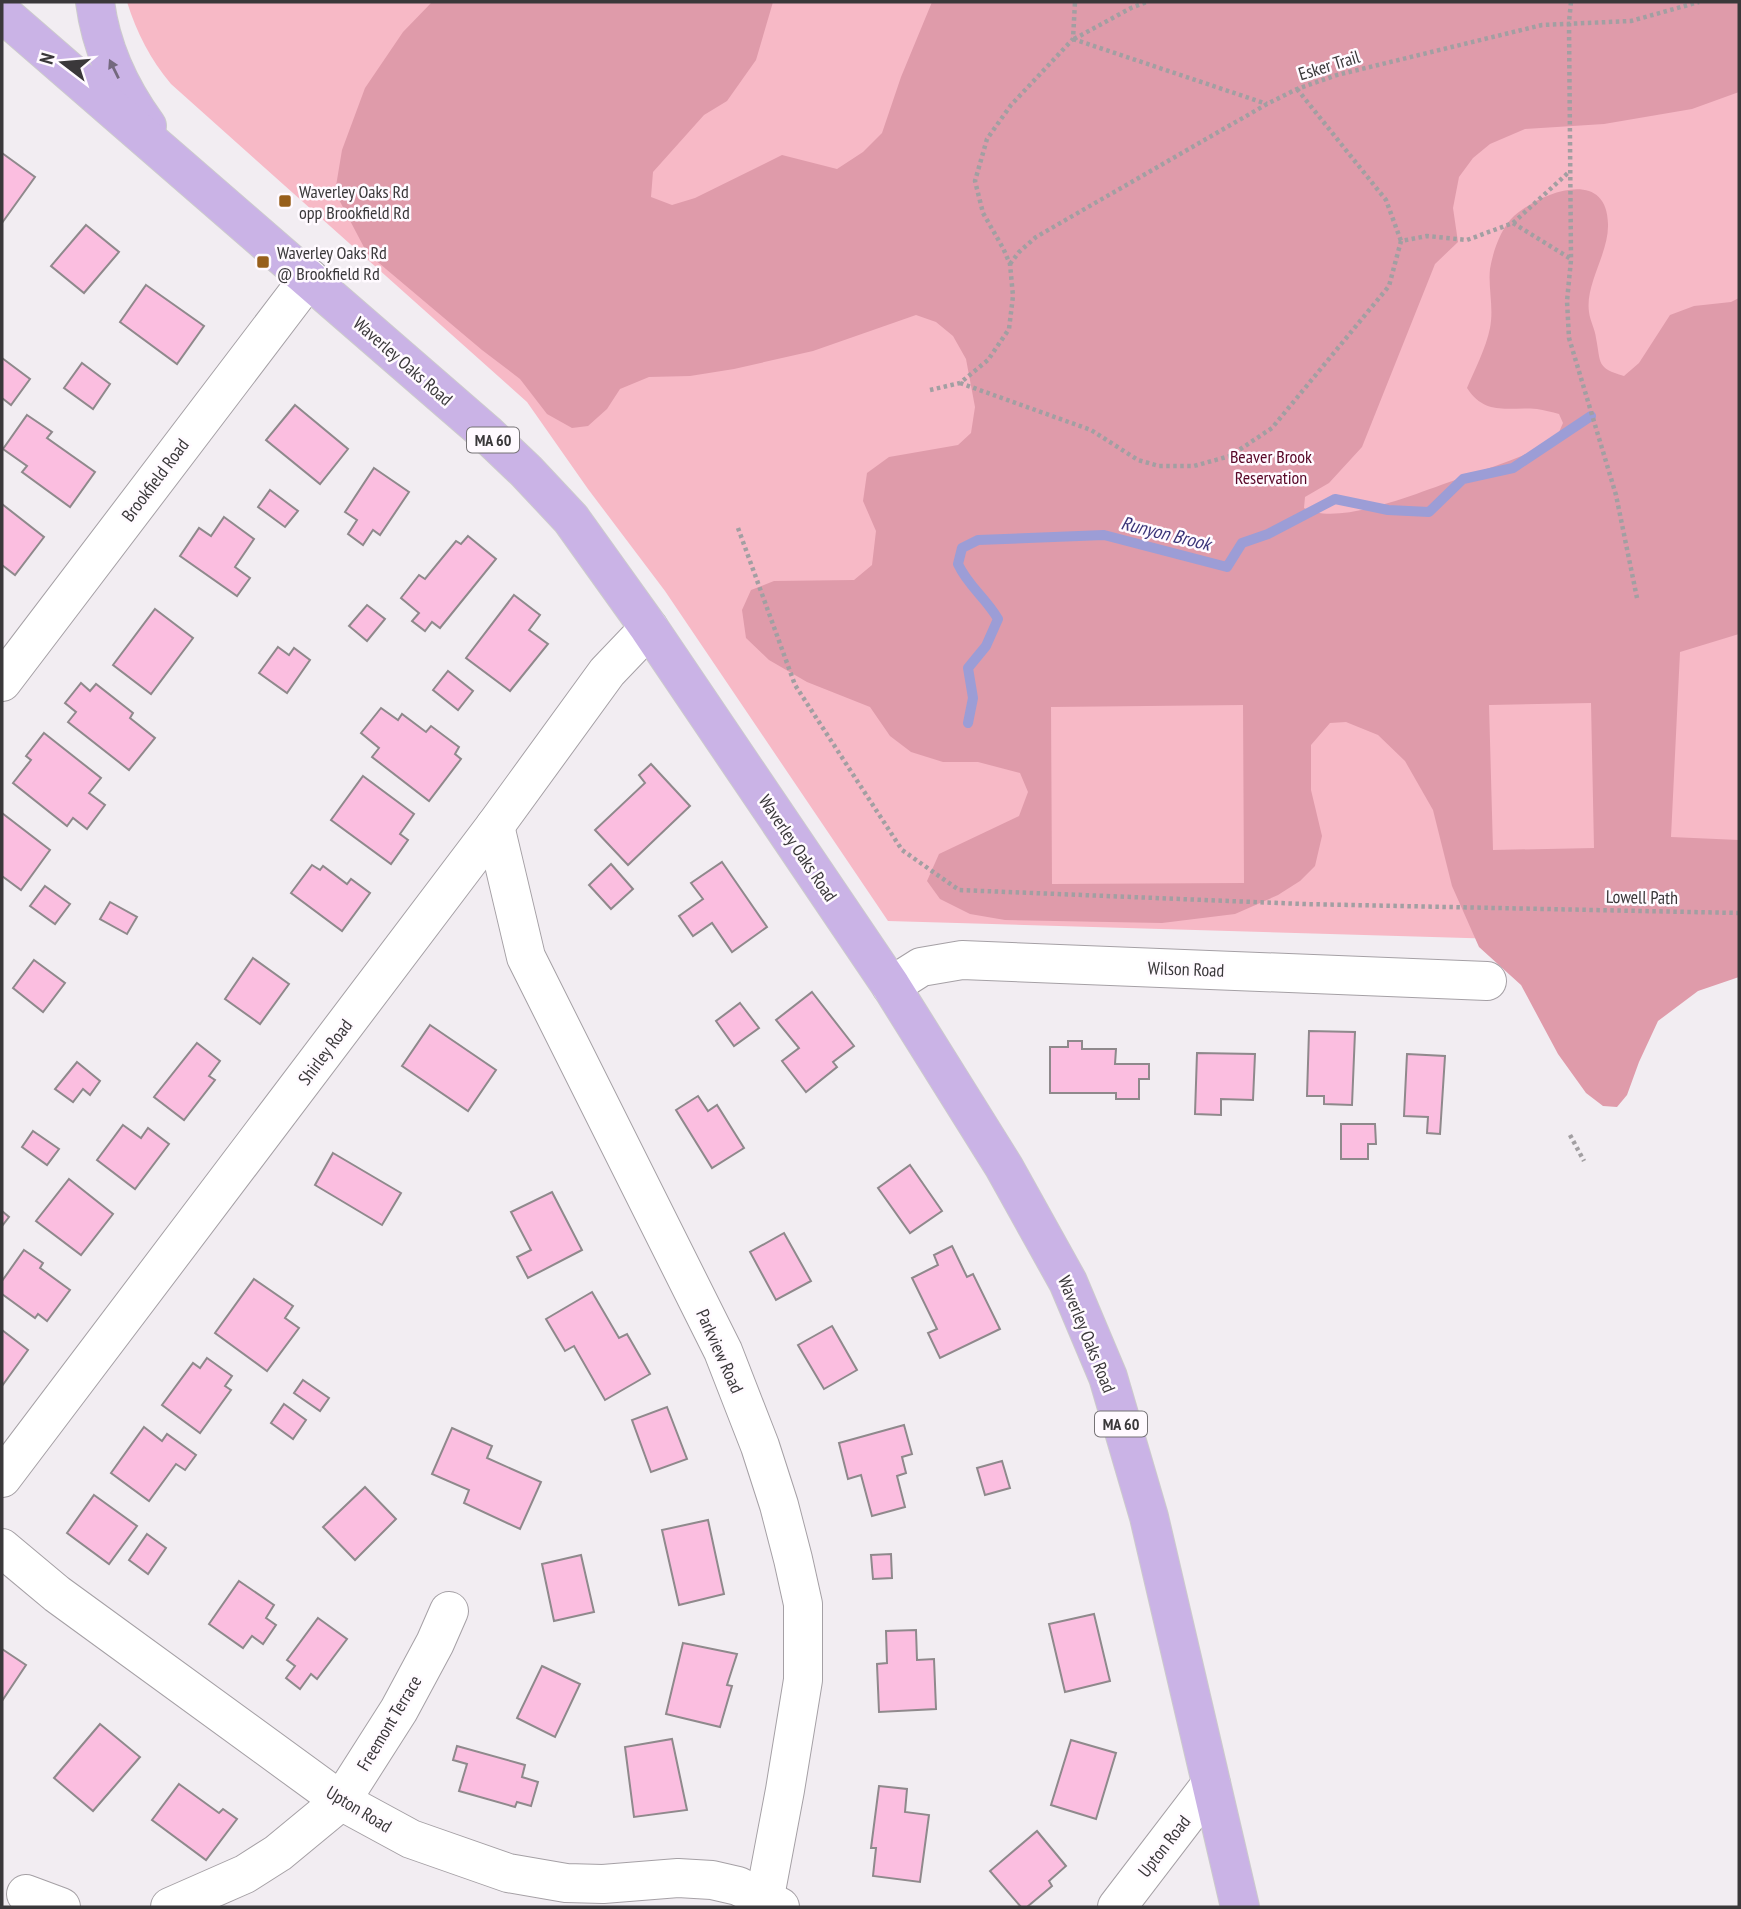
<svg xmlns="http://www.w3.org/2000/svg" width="1741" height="1909" viewBox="0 0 1741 1909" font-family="'PT Sans Narrow',sans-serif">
  <rect width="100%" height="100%" fill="#f2edf2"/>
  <path fill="#f7b9c6" d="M127,2H1739V946L888,921L665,591L588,489L527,402L171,84C150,59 137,33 127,2Z"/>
  <path fill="#df9baa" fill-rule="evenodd" d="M432,2H773L756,60L727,101L704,115L653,172L651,197L672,205L695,198L782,155L837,169L863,152L882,133L901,77L932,2H1739V92L1692,109L1604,124L1525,129L1490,144L1473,158L1459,177L1453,208L1458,242L1435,264L1362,447L1329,483L1305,497L1304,508C1339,528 1424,490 1461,478C1494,466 1527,457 1556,439L1563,423L1559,414C1552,412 1544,410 1537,409C1508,406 1486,417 1467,388C1475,369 1486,348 1490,328C1494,308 1488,288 1490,269C1493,251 1501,228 1514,216C1540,193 1607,166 1608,224C1609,253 1585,284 1589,312C1590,321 1595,329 1596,338C1601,363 1596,368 1624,376L1639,363L1670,315L1694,306L1731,302L1739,298V634L1680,652L1671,837L1739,840V977L1698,991L1658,1021L1639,1062L1627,1095L1617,1107L1603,1106L1586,1093L1558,1054L1521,985L1479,947L1452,886L1433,810L1405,761L1378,735L1346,722L1330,723L1311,745V790L1322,836L1315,866L1300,881L1278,895L1235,914L1162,923L1005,920L970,914L940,899L927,881L939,854L1019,816L1028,792L1020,773L978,762H943L911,752L890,736L870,707L807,682L769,660L746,638L742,610L751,590L774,581L854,580L872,565L876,531L863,501L867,473L889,457L958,445L971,433L975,407L966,359L953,336L936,322L916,315L813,351L734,369L690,376L649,377L620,389L607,409L588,426L572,428L547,414L520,379L482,350L367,253L335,192L342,150L365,88L403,32ZM1591,703L1594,848L1493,850L1489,705ZM1243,705L1244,883L1052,884L1051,707Z"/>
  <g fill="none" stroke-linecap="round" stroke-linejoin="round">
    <path stroke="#9c9dd6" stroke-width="10" d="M968,723L973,698L968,668L986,646L998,619C986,598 968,586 958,564L962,548L978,540L1104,535L1227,567L1242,543L1268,534L1335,499L1388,510L1429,512L1463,479L1513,468L1591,416"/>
  </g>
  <g fill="#fbbee0" stroke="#8f898c" stroke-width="2">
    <path d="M2,153L35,177L2,223Z"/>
    <path d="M86,225L119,252L84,293L51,266Z"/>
    <path d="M146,285L204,326L177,364L120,322Z"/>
    <path d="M2,358L30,379L11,405L2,398Z"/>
    <path d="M82,363L110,384L93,409L64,388Z"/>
    <path d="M295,405L348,449L320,484L266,440Z"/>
    <path d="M27,415L52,432L47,438L95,472L70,507L22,472L27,466L3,449Z"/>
    <path d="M374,468L409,492L380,535L373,530L363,545L348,534L357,520L345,512Z"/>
    <path d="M270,490L298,511L285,527L258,507Z"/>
    <path d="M2,504L44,537L15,575L2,565Z"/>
    <path d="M224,517L254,539L235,567L250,578L237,596L180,556L199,528L211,536Z"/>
    <path d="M468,536L496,559L440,628L432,622L425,631L412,621L419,613L401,598L419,575L425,579L456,541L461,544Z"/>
    <path d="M514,595L540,615L529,630L548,644L510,691L466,658Z"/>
    <path d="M367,605L385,619L367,641L349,626Z"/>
    <path d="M155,609L193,638L151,694L113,665Z"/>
    <path d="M278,647L289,655L294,648L310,660L287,693L259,673Z"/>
    <path d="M448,671L473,691L458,710L433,690Z"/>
    <path d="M81,683L90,691L96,684L133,713L130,718L155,738L129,770L68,722L76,712L65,703Z"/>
    <path d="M381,708L398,720L402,714L426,732L431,726L459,747L455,754L461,759L429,801L372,757L379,748L361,733Z"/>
    <path d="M44,733L101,778L89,793L105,805L87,829L73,818L67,826L13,783L31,760L26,756Z"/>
    <path d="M651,764L690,806L628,865L595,830L645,783L639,775Z"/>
    <path d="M363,776L414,814L400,834L408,840L391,864L331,820Z"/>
    <path d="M2,813L50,850L21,890L2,876Z"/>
    <path d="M722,862L767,927L732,952L712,923L693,936L679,916L703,899L691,883Z"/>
    <path d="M611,864L633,889L611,909L589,885Z"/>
    <path d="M312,865L320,870L323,866L347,884L351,879L370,893L342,931L291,893Z"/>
    <path d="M45,886L70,904L55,924L30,906Z"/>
    <path d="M110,902L137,917L127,934L100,919Z"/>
    <path d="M253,958L289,984L260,1024L225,999Z"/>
    <path d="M34,960L65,983L43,1012L13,988Z"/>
    <path d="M812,992L854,1046L833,1062L837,1067L806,1092L782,1061L799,1048L776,1020Z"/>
    <path d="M740,1003L759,1028L734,1046L716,1021Z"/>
    <path d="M430,1025L496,1070L468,1111L402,1066Z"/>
    <path d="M1309,1031L1355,1032L1352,1105L1324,1104V1096H1307Z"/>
    <path d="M1068,1041H1082V1049H1116L1115,1064H1149V1079H1139V1099H1116V1093H1050V1047H1068Z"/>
    <path d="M197,1043L220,1061L209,1076L215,1080L184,1120L154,1097Z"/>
    <path d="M1197,1053L1255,1054L1253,1100L1221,1099V1115L1195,1114Z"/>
    <path d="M1407,1054L1445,1056L1440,1134L1427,1133L1428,1117L1404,1116Z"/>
    <path d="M77,1062L100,1081L90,1095L83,1089L73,1102L55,1089Z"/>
    <path d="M698,1096L708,1111L717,1105L744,1148L712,1168L676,1110Z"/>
    <path d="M1341,1124H1375L1376,1144H1368V1159H1341Z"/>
    <path d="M123,1125L141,1138L148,1128L169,1144L135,1189L97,1160Z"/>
    <path d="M33,1131L59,1149L47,1165L22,1147Z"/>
    <path d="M333,1153L401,1193L382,1225L315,1185Z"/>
    <path d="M910,1165L942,1211L910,1233L878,1188Z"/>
    <path d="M69,1179L113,1214L81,1255L36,1221Z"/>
    <path d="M552,1192L582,1250L528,1278L517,1257L531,1250L511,1212Z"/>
    <path d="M2,1211L9,1217L2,1226Z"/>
    <path d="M784,1233L811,1281L776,1300L750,1252Z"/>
    <path d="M952,1246L967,1277L973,1274L1000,1329L940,1358L928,1333L937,1329L912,1278L938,1265L934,1255Z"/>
    <path d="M24,1250L43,1263L40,1268L70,1290L47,1321L38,1314L35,1318L2,1294V1281Z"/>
    <path d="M254,1279L293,1306L285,1318L299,1328L267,1371L215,1333Z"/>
    <path d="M592,1292L619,1338L627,1334L650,1374L605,1400L574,1346L565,1351L546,1319Z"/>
    <path d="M832,1326L857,1370L824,1389L798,1345Z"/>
    <path d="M2,1330L28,1350L2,1386Z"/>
    <path d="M207,1358L232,1376L225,1386L231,1390L200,1433L162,1405L193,1363L200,1368Z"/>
    <path d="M303,1380L329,1398L320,1411L294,1393Z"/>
    <path d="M284,1404L306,1420L293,1439L271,1423Z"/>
    <path d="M667,1407L687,1459L651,1472L632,1420Z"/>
    <path d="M904,1425L912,1454L902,1457L906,1473L897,1476L905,1507L872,1516L861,1475L848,1479L839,1443Z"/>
    <path d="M144,1427L162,1441L167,1434L196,1455L185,1470L176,1464L149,1501L111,1473Z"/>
    <path d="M452,1428L492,1446L487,1458L541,1482L520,1529L464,1503L469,1490L432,1474Z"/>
    <path d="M1002,1461L1010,1488L985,1495L977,1468Z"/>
    <path d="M365,1487L396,1519L355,1560L323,1527Z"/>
    <path d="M94,1495L137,1526L109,1564L67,1533Z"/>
    <path d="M708,1520L724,1594L679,1605L662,1530Z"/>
    <path d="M147,1534L166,1548L148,1574L129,1560Z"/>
    <path d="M891,1554L892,1578L873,1579L871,1555Z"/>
    <path d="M581,1555L594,1612L554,1621L542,1564Z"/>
    <path d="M239,1581L274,1605L266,1618L276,1625L263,1644L252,1636L243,1648L209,1624Z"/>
    <path d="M1094,1614L1110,1681L1065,1692L1049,1624Z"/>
    <path d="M318,1618L347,1639L317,1679L311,1674L300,1689L286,1678L295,1666L287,1660Z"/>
    <path d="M916,1630L917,1660L934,1659L936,1709L879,1712L877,1664L887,1663L886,1631Z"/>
    <path d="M683,1643L737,1654L727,1685L732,1686L720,1727L666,1714Z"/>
    <path d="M2,1649L26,1665L2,1701Z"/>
    <path d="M542,1666L580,1684L555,1737L517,1718Z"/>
    <path d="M100,1724L140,1757L93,1811L54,1778Z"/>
    <path d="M672,1739L687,1810L634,1817L625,1747Z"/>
    <path d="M1071,1740L1116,1753L1096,1819L1051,1805Z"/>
    <path d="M457,1746L525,1765L522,1777L538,1782L531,1806L517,1802L515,1807L459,1791L467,1764L453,1760Z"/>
    <path d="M179,1784L219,1813L223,1809L237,1819L206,1860L152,1820Z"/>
    <path d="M879,1786L907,1789L905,1812L929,1815L920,1882L873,1876L876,1848H871Z"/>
    <path d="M1037,1831L1066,1866L1049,1881L1052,1886L1027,1907H1021L990,1871Z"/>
  </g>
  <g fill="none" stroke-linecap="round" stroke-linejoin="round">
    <defs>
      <g id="minor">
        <path d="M2,682L309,278"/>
        <path d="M495,826L526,957L723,1351L760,1446L779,1505L793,1559L803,1604V1680L785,1790L763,1907"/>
        <path d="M891,986L921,967L962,960L1487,981"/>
        <path d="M2,1478L495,826L607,672L649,628"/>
        <path d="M2,1548L57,1594L341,1801L411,1839L508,1873L566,1883L603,1884L678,1878L712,1880L738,1886L780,1907"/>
        <path d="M26,1894L61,1907"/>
        <path d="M170,1907L245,1874L278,1853L341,1801L399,1710L435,1643L449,1611"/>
        <path d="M1117,1907L1211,1784"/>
      </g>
      <g id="major">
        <path d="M95,2C101,48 120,89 147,126"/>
        <path d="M2,13L486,433L526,471L571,519L649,628L891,986L1004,1167L1068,1282L1108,1377L1149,1517L1240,1907"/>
      </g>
    </defs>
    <use href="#minor" stroke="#a5a0a5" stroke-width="40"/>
    <use href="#major" stroke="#cccbcc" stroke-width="40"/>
    <g stroke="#a29fa2" stroke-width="4.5" stroke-dasharray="3.5 3.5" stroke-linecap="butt">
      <path d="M1571,2L1569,22L1571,260L1567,301L1569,338L1616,495L1637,598"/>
      <path d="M1073,39L1267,104"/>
      <path d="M1074,39L1131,8L1147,2"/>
      <path d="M1297,89L1386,200L1401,241"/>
      <path d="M1513,223L1571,259"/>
      <path d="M1010,264L1019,252L1036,237L1267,104L1297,89L1337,75L1542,25L1631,21L1699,2"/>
      <path d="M960,383L1091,430L1138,460L1159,466H1194L1230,456L1272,428L1389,286L1401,241L1427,236L1467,240L1513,223L1569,172"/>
      <path d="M930,390L960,383L988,360L1009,329L1013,296L1010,264L1003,248L983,213L975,181L987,139L1011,105L1073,39L1075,2"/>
      <path d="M738,528L795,685L902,850L959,890L1303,904L1739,913"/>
      <path d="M1570,1135L1584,1161"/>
    </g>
    <use href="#minor" stroke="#fff" stroke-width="38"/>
    <use href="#major" stroke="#cab3e6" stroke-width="38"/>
  </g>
  <defs><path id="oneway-solid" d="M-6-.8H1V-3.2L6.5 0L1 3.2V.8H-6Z" transform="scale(1.75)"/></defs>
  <use fill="#74697f" href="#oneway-solid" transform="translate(114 69) rotate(-116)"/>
  <g fill="#975f1b" stroke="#fffaff" stroke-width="2.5">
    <rect x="278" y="194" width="14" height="14" rx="3.5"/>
    <rect x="256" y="255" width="14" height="14" rx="3.5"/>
  </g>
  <g text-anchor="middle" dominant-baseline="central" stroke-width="5" stroke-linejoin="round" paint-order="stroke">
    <g fill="#fffaff" stroke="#757275" stroke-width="2">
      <rect x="467" y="427.5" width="52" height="25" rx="5"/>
      <rect x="1095" y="1411.5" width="52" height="25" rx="5"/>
    </g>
    <g font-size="16" font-weight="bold" fill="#3a383a">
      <text x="493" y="440">MA 60</text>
      <text x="1121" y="1424">MA 60</text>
    </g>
    <g font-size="18" fill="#3a383a" stroke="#fffaff">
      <text transform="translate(1329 65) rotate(-17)">Esker Trail</text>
      <text transform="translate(403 361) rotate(41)">Waverley Oaks Road</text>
      <text transform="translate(155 480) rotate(-53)">Brookfield Road</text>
      <text transform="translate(798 848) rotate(56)">Waverley Oaks Road</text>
      <text transform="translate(1642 897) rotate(1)">Lowell Path</text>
      <text transform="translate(1186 969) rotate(2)">Wilson Road</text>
      <text transform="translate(325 1052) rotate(-53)">Shirley Road</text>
      <text transform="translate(1087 1334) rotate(68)">Waverley Oaks Road</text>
      <text transform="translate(720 1351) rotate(66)">Parkview Road</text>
      <text transform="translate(389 1723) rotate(-59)">Freemont Terrace</text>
      <text transform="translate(359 1809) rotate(31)">Upton Road</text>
      <text transform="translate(1164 1846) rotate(-52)">Upton Road</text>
    </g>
    <g font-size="18" fill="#3a383a" stroke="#fffaff" text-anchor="start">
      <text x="299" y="191">Waverley Oaks Rd<tspan x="299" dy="21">opp Brookfield Rd</tspan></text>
      <text x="277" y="252">Waverley Oaks Rd<tspan x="277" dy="21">@ Brookfield Rd</tspan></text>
    </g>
    <g font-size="18" fill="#580727" stroke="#fffaff">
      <text x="1271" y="456">Beaver Brook<tspan x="1271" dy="21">Reservation</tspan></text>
    </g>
    <g font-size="19" font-style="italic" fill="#3a3478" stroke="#fffaff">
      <text transform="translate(1166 533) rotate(14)">Runyon Brook</text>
    </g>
  </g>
  <rect width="1741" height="1909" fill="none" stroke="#3a383a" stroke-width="7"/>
  <g transform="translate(63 63) rotate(286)" stroke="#fffaff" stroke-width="5" paint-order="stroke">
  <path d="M0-5L12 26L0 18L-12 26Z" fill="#3a383a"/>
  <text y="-10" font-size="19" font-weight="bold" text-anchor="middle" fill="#3a383a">N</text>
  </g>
</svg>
